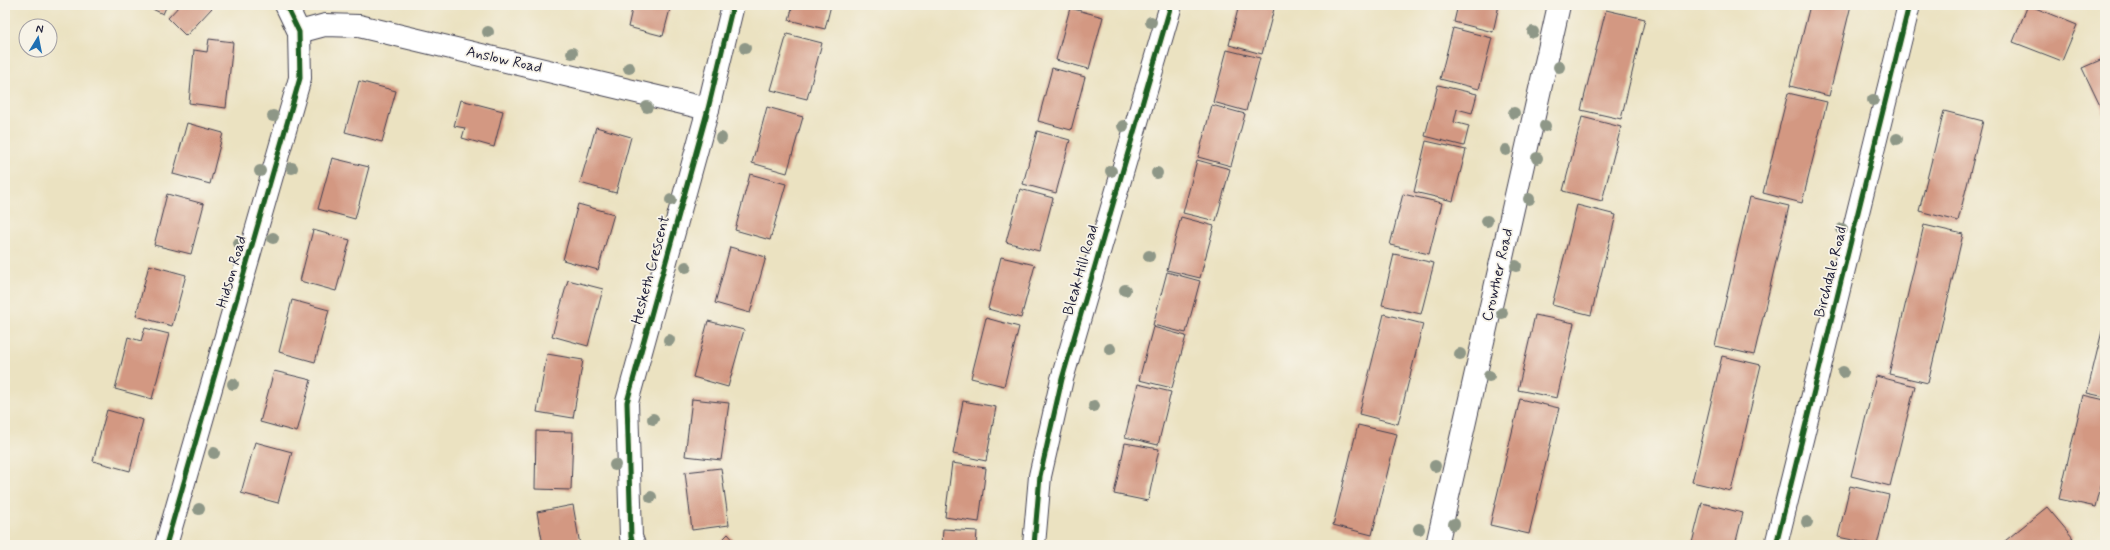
<svg xmlns="http://www.w3.org/2000/svg" width="2110" height="550" viewBox="0 0 2110 550" font-family="Mynerve,sans-serif">
  <rect width="100%" height="100%" fill="#f7f3e8"/>
  <filter id="ink" filterUnits="userSpaceOnUse"><feTurbulence type="fractalNoise" baseFrequency=".025" numOctaves="2"/><feDisplacementMap in="SourceGraphic" scale="8" xChannelSelector="R" yChannelSelector="G"/><feConvolveMatrix kernelMatrix="1 2 1 2 8 2 1 2 1" color-interpolation-filters="sRGB"/></filter>
  <filter id="wash" filterUnits="userSpaceOnUse"><feTurbulence type="fractalNoise" baseFrequency=".012" numOctaves="4" result="noise"/><feDisplacementMap in="SourceGraphic" scale="16" xChannelSelector="R" yChannelSelector="G"/><feGaussianBlur stdDeviation="0.9" result="paint"/><feColorMatrix in="noise" values="0 0 0 0 0 0 0 0 0 0 0 0 0 0 0 0 0 1.4 0 .05"/><feComposite in="paint" operator="in"/></filter>
  <g filter="url(#wash)">
    <rect width="100%" height="100%" fill="#ebe2c1"/>
    <g id="blocks">
      <g fill="#d39882">
        <path d="M144,5H167L163,14Z"/>
        <path d="M180,5H209L212,8L186,36L168,18Z"/>
        <path d="M633,5H671L663,36L628,27Z"/>
        <path d="M793,5H831L825,29L789,20Z"/>
        <path d="M1239,5H1275L1262,54L1229,45Z"/>
        <path d="M1458,5H1499L1493,32L1454,22Z"/>
        <path d="M1810,5H1851L1829,96L1790,86Z"/>
        <path d="M2028,5L2077,25L2062,61L2013,42Z"/>
        <path d="M1070,8L1103,17L1089,69L1056,60Z"/>
        <path d="M1606,10L1645,19L1621,119L1581,110Z"/>
        <path d="M1453,28L1492,38L1479,89L1440,79Z"/>
        <path d="M787,34L822,43L807,99L771,90Z"/>
        <path d="M209,39L233,42L226,108L189,103L194,50L207,52Z"/>
        <path d="M1227,50L1260,58L1246,111L1213,102Z"/>
        <path d="M2105,58V116L2082,68Z"/>
        <path d="M1052,68L1085,77L1071,130L1038,121Z"/>
        <path d="M359,81L396,91L382,142L345,132Z"/>
        <path d="M1438,85L1477,94L1472,113L1457,109L1454,122L1469,126L1464,146L1425,136Z"/>
        <path d="M1788,93L1827,102L1802,203L1763,193Z"/>
        <path d="M461,100L503,111L494,147L462,138L465,128L454,126Z"/>
        <path d="M1212,105L1245,114L1231,166L1198,157Z"/>
        <path d="M767,107L803,117L787,173L752,163Z"/>
        <path d="M1944,111L1983,121L1958,221L1919,211Z"/>
        <path d="M1582,117L1621,127L1602,201L1563,191Z"/>
        <path d="M187,123L223,133L210,184L173,174Z"/>
        <path d="M596,127L631,137L616,193L580,183Z"/>
        <path d="M1037,131L1070,140L1056,193L1023,184Z"/>
        <path d="M1426,141L1466,150L1453,201L1414,192Z"/>
        <path d="M332,158L369,167L355,219L318,209Z"/>
        <path d="M1197,160L1230,169L1216,221L1183,213Z"/>
        <path d="M750,174L786,184L770,240L735,230Z"/>
        <path d="M1020,189L1053,198L1039,251L1006,242Z"/>
        <path d="M167,194L204,204L191,254L154,245Z"/>
        <path d="M1403,194L1442,203L1429,254L1390,245Z"/>
        <path d="M1750,197L1789,206L1754,355L1715,346Z"/>
        <path d="M578,204L614,214L598,270L563,260Z"/>
        <path d="M1577,205L1616,215L1591,315L1552,305Z"/>
        <path d="M1181,217L1214,226L1200,278L1167,270Z"/>
        <path d="M1924,225L1963,234L1928,383L1889,374Z"/>
        <path d="M313,230L350,240L336,291L300,281Z"/>
        <path d="M730,247L766,257L750,313L715,303Z"/>
        <path d="M1394,254L1434,263L1421,314L1382,305Z"/>
        <path d="M1001,257L1035,265L1021,318L988,309Z"/>
        <path d="M149,265L186,275L172,326L136,316Z"/>
        <path d="M1167,272L1200,281L1186,333L1153,325Z"/>
        <path d="M568,280L603,289L588,346L552,336Z"/>
        <path d="M292,300L329,310L315,362L279,352Z"/>
        <path d="M1384,314L1423,324L1398,424L1359,414Z"/>
        <path d="M1535,315L1574,323L1557,398L1518,390Z"/>
        <path d="M986,318L1019,327L1004,386L971,378Z"/>
        <path d="M2105,319V397L2087,393Z"/>
        <path d="M708,321L744,330L728,387L693,377Z"/>
        <path d="M1153,327L1186,336L1172,388L1139,380Z"/>
        <path d="M145,328L169,334L152,399L115,389L128,337L141,341Z"/>
        <path d="M547,354L583,360L573,418L537,412Z"/>
        <path d="M1722,356L1761,365L1731,491L1692,482Z"/>
        <path d="M274,371L311,380L297,432L260,422Z"/>
        <path d="M1876,376L1915,386L1890,486L1851,476Z"/>
        <path d="M1138,384L1171,392L1158,445L1125,437Z"/>
        <path d="M2083,395L2105,400V469L2096,507L2059,499Z"/>
        <path d="M692,399L729,403L721,460L685,456Z"/>
        <path d="M1520,399L1559,408L1529,534L1490,525Z"/>
        <path d="M963,401L996,407L986,461L953,454Z"/>
        <path d="M107,410L143,420L130,471L93,461Z"/>
        <path d="M1358,425L1397,434L1372,535L1333,525Z"/>
        <path d="M536,431L573,432L571,490L535,489Z"/>
        <path d="M255,442L292,452L278,503L241,493Z"/>
        <path d="M1125,443L1159,449L1148,501L1114,494Z"/>
        <path d="M952,463L986,468L979,522L945,517Z"/>
        <path d="M721,468L729,525L692,530L685,472Z"/>
        <path d="M1850,486L1889,495L1877,545L1838,537Z"/>
        <path d="M1702,503L1743,513L1735,545H1703L1692,543Z"/>
        <path d="M573,505L580,545H543L537,512Z"/>
        <path d="M2047,507L2073,538L2065,545H2000Z"/>
        <path d="M943,529L977,531L976,545H942Z"/>
        <path d="M728,534L738,545H717Z"/>
      </g>
    </g>
  </g>
  <g filter="url(#ink)">
    <use href="#blocks" fill-opacity="0" stroke="#403f4f" stroke-width="1"/>
    <g fill="none" stroke-linecap="round" stroke-linejoin="round">
      <defs>
        <g id="minor">
          <path d="M299,32L325,25L359,26L708,109"/>
          <path d="M166,545L300,78L299,32L286,5"/>
          <path d="M634,545L631,537L627,402L708,109L733,5"/>
          <path d="M1034,545L1040,476L1062,379L1171,5"/>
          <path d="M1437,545L1559,5"/>
          <path d="M1776,545L1909,5"/>
        </g>
      </defs>
      <use href="#minor" stroke="#403f4f" stroke-width="24"/>
      <use href="#minor" stroke="#fff" stroke-width="22"/>
      <defs>
        <g id="cycleway">
          <path d="M166,545L300,78L299,32L286,5"/>
          <path d="M634,545L631,537L627,402L708,109L733,5"/>
          <path d="M1034,545L1040,476L1062,379L1171,5"/>
          <path d="M1776,545L1909,5"/>
        </g>
      </defs>
      <use href="#cycleway" stroke="#f7f3e8" stroke-width="8"/>
      <use href="#cycleway" stroke="#1b5e20" stroke-width="5"/>
    </g>
    <g fill="#8e9787">
      <circle cx="1151" cy="22" r="6"/>
      <circle cx="488" cy="32" r="6"/>
      <circle cx="1533" cy="32" r="6"/>
      <circle cx="745" cy="48" r="6"/>
      <circle cx="572" cy="53" r="6"/>
      <circle cx="1559" cy="67" r="6"/>
      <circle cx="629" cy="68" r="6"/>
      <circle cx="1873" cy="100" r="6"/>
      <circle cx="647" cy="107" r="6"/>
      <circle cx="1514" cy="113" r="6"/>
      <circle cx="273" cy="116" r="6"/>
      <circle cx="1123" cy="126" r="6"/>
      <circle cx="1545" cy="126" r="6"/>
      <circle cx="721" cy="138" r="6"/>
      <circle cx="1897" cy="139" r="6"/>
      <circle cx="1506" cy="150" r="6"/>
      <circle cx="1537" cy="158" r="6"/>
      <circle cx="292" cy="168" r="6"/>
      <circle cx="260" cy="171" r="6"/>
      <circle cx="1111" cy="171" r="6"/>
      <circle cx="1157" cy="173" r="6"/>
      <circle cx="1529" cy="199" r="6"/>
      <circle cx="671" cy="200" r="6"/>
      <circle cx="1487" cy="221" r="6"/>
      <circle cx="1842" cy="229" r="6"/>
      <circle cx="273" cy="238" r="6"/>
      <circle cx="239" cy="243" r="6"/>
      <circle cx="1149" cy="256" r="6"/>
      <circle cx="1516" cy="266" r="6"/>
      <circle cx="686" cy="267" r="6"/>
      <circle cx="1125" cy="290" r="6"/>
      <circle cx="1502" cy="313" r="6"/>
      <circle cx="669" cy="340" r="6"/>
      <circle cx="1110" cy="349" r="6"/>
      <circle cx="1460" cy="354" r="6"/>
      <circle cx="1843" cy="372" r="6"/>
      <circle cx="1489" cy="376" r="6"/>
      <circle cx="233" cy="384" r="6"/>
      <circle cx="1094" cy="406" r="6"/>
      <circle cx="653" cy="419" r="6"/>
      <circle cx="214" cy="453" r="6"/>
      <circle cx="615" cy="465" r="6"/>
      <circle cx="1435" cy="466" r="6"/>
      <circle cx="651" cy="497" r="6"/>
      <circle cx="199" cy="509" r="6"/>
      <circle cx="1807" cy="522" r="6"/>
      <circle cx="1454" cy="524" r="6"/>
      <circle cx="1419" cy="529" r="6"/>
    </g>
  </g>
  <g text-anchor="middle" dominant-baseline="central" stroke-width="3.5" stroke-linejoin="round" paint-order="stroke">
    <g font-size="15" fill="#22223b" stroke="#f7f3e8">
      <text transform="translate(504 60) rotate(13)">Anslow Road</text>
      <text transform="translate(651 270) rotate(-75)">Hesketh Crescent</text>
      <text transform="translate(1081 270) rotate(-74)">Bleak Hill Road</text>
      <text transform="translate(232 272) rotate(-74)">Hidson Road</text>
      <text transform="translate(1831 272) rotate(-76)">Birchdale Road</text>
      <text transform="translate(1498 275) rotate(-77)">Crowther Road</text>
    </g>
  </g>
  <rect width="2110" height="550" fill="none" stroke="#f7f3e8" stroke-width="20"/>
  <g transform="translate(38 38) rotate(10)"><circle r="19" fill="#f7f3e8" stroke="#a29fa3"/>
  <path d="M0-3L7 15L0 10L-7 15Z" fill="#1f6fb2"/>
  <text y="-6" font-size="11" font-weight="bold" text-anchor="middle" fill="#22223b">N</text>
  </g>
</svg>
